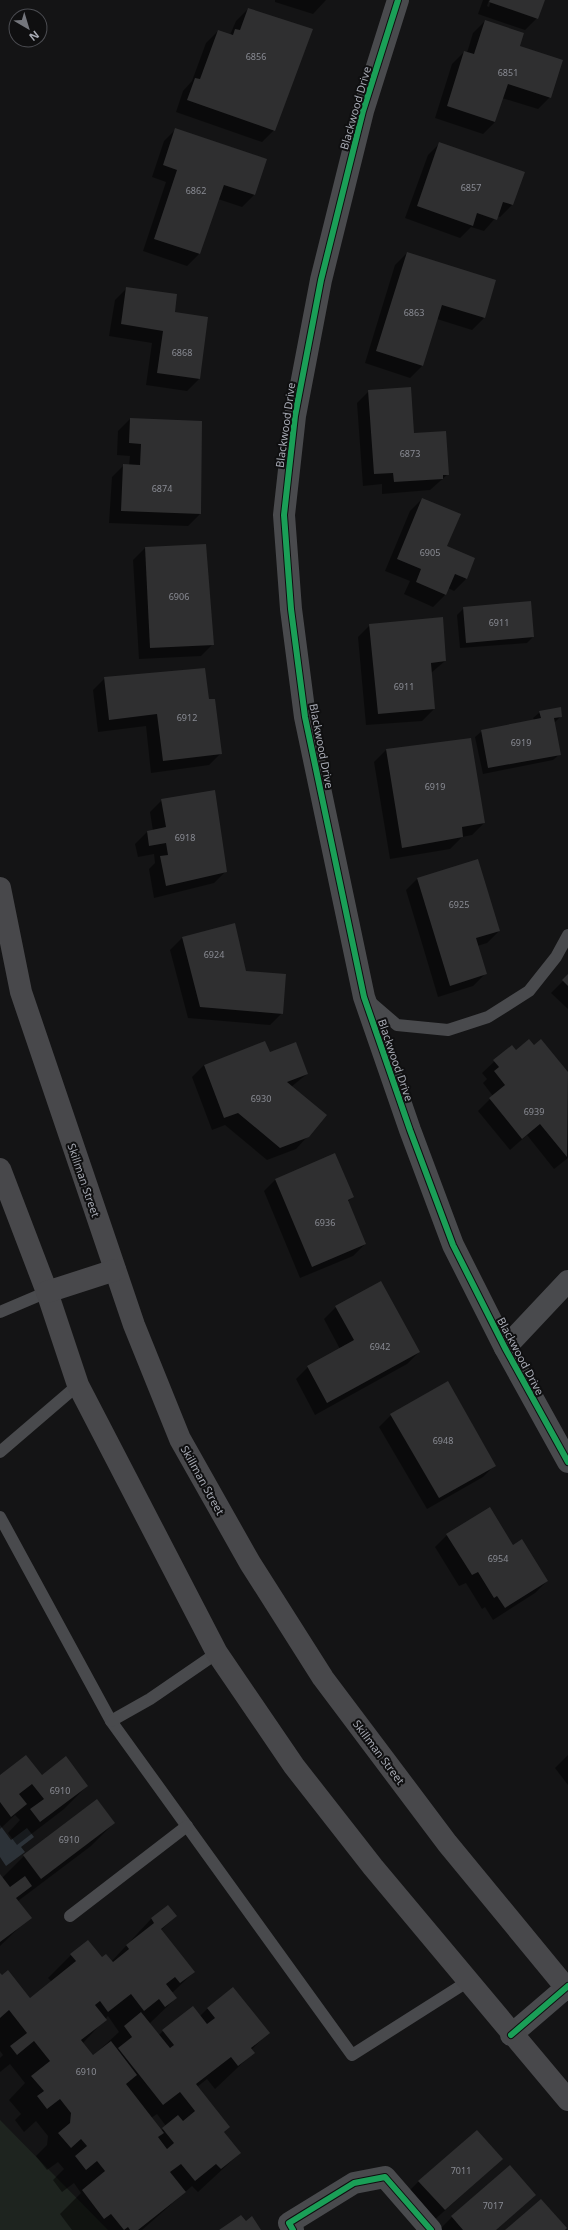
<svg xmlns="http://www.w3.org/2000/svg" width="568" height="2230" viewBox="0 0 568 2230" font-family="'Noto Sans',sans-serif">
  <rect width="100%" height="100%" fill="#141415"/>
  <path fill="#1e241f" d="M0,2120L108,2230H0Z"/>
  <path fill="#2c3238" d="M0,1825L11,1840L27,1828L34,1837L21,1847L25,1852L6,1866L0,1857Z"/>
  <g fill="#0007" fill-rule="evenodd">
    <path d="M275,0H326L313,14L275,2Z"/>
    <path d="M483,0H489L487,6L489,7L491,0H544L537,18L525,30L478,14Z"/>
    <path d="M248,9L274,130L262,142L176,112L183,91L192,81L206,43L218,31L230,35L236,21Z"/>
    <path d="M485,21L519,47L550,97L538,109L502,98L495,122L483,134L435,118L452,64L464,52L467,53L473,33Z"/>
    <path d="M176,129L266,159L254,195L242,207L218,199L199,254L187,266L143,251L166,182L152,177L164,141Z"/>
    <path d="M440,143L512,205L500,217L497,216L484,231L471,227L460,238L405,218L428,155Z"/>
    <path d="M407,253L484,318L472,330L437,319L422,366L410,378L365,363L395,265Z"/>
    <path d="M127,288L173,313L199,379L187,391L146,385L152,343L109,336L115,300Z"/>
    <path d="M369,391L414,434L448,474L430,490L382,494V484L363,486L357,403Z"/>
    <path d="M130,419L201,422L200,514L188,526L109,523L112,477L124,465L129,466L130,456L117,455L118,431Z"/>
    <path d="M422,499L445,547L474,559L466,579L454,591L448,588L445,595L433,607L404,594L410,581L385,571L410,511Z"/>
    <path d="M145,548L213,644L201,656L139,659L133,560Z"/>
    <path d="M464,608L533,637L527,643L460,648L457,615Z"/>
    <path d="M370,625L445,661L431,673L434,709L422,721L366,725L358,637Z"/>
    <path d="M105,678L208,700L221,753L209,765L151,773L146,726L98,732L93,690Z"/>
    <path d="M540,712L561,716L554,723L560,754L553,760L483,774L475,737L482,731L534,720L533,718Z"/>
    <path d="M386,750L484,823L472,835L462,837L450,849L390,859L374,762Z"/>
    <path d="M162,800L226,871L214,883L154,898L149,869L155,863L154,854L138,857L135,844L147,832L153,831L150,812Z"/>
    <path d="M418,878L499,931L487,943L477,946L485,974L473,986L438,997L406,890Z"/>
    <path d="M234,924L245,972L282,1013L270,1025L188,1018L170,950L182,938Z"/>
    <path d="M568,976V1009L551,993Z"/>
    <path d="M541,1040L568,1073V1158L554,1169L527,1135L510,1150L478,1111L493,1096L483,1083L487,1079L482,1073L511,1046L516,1051L534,1046Z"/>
    <path d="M265,1042L269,1053L307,1074L291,1087L308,1136L296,1149L267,1160L225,1125L212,1130L192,1077L204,1065Z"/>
    <path d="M276,1179L353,1197L347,1202L365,1244L353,1256L300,1278L264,1191Z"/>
    <path d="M336,1307L419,1352L407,1364L315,1415L296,1379L308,1367L340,1349L324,1319Z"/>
    <path d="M391,1415L495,1465L483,1477L427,1509L379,1427Z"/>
    <path d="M447,1535L513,1546L547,1581L535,1593L493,1620L485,1607L482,1609L466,1583L459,1586L435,1547Z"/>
    <path d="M568,1755V1785L555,1768Z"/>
    <path d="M0,1776L42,1777L87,1786L64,1809L17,1845L8,1833L20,1820L15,1815L0,1829Z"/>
    <path d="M114,1823L91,1846L18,1901L30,1917L0,1946V1876L2,1878L24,1856Z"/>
    <path d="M168,1906L176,1916L161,1930L194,1972L172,1993L176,1998L149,2024L159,2035L163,2031L200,2016L208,2008L268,2033L251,2050L253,2053L215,2089L207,2079L197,2087L229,2127L223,2133L240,2153L198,2192L192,2186L142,2230H72L60,2214L81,2193L74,2183L62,2192L53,2180L64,2169L58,2162L47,2170L36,2156L47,2145L48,2136L36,2121L24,2132L15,2120L21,2114L9,2100L25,2083L10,2064L0,2072V2058L3,2055L0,2051V1974L30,2000L52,1982L48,1978L71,1955L111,1962L151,1919ZM108,2016L119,2032L93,2056L83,2043ZM157,2114L166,2126L161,2131L151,2118Z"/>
    <path d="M502,2159L432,2222L407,2193L419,2181Z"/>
    <path d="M452,2217L496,2230H441L440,2229Z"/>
  </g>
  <g fill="#2f2f30">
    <path d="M490,0H545L538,19L489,2Z"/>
    <path d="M248,8L313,29L275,131L187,100L195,78L200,79L218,30L233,35L235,29L240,30Z"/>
    <path d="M485,20L524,33L520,46L563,60L551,98L508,84L495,122L447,106L464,51L474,54Z"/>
    <path d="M175,128L267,159L255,195L224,185L200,254L154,239L177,170L163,165Z"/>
    <path d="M439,142L525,172L513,205L503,202L497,220L477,213L473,226L417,206Z"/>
    <path d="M407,252L496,280L485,318L442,305L423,366L376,351Z"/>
    <path d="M126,287L177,294L175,312L208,317L200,379L157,373L163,331L121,324Z"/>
    <path d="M411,387L414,433L446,431L449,475H443V479L394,482L393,473L374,474L368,390Z"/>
    <path d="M130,418L202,421L201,514L121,511L123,464L140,465L141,444L129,443Z"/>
    <path d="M422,498L461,514L447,546L475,558L467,579L455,574L446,595L416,582L421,569L397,559Z"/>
    <path d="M206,544L214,645L150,648L145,547Z"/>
    <path d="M531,601L534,637L466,643L463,607Z"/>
    <path d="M443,617L446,661L431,663L435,709L378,714L369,624Z"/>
    <path d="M205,668L209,699H215L222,754L163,761L157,714L109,720L104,677Z"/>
    <path d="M561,707L562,717L554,718L561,755L488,768L481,730L541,718L539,711Z"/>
    <path d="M471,738L485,823L462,827L463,837L402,848L386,749Z"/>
    <path d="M215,790L227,872L166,886L160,856L168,855L166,843L149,846L147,831L166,827L161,799Z"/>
    <path d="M478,859L500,931L476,938L487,974L450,986L417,878Z"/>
    <path d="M235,923L246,971L286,974L283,1014L200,1007L182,937Z"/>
    <path d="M568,974V986L562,980Z"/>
    <path d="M529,1039L534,1045L541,1039L568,1072L567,1157L540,1124L522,1139L489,1098L505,1085L494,1071L499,1067L493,1060L512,1045L516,1050Z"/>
    <path d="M265,1041L270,1052L296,1042L308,1074L287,1082L327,1115L309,1137L280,1148L238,1113L224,1118L204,1065Z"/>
    <path d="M335,1153L354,1197L348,1200L366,1244L312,1267L275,1179Z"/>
    <path d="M381,1281L420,1352L327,1403L307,1366L354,1340L335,1306Z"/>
    <path d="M448,1381L496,1466L439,1498L390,1414Z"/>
    <path d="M490,1507L513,1545L522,1539L548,1581L505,1608L497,1596L494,1598L478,1572L472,1575L446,1534Z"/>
    <path d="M26,1755L42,1775L66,1756L88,1786L40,1822L30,1809L44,1799L32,1784L19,1794L27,1804L11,1817L0,1802V1775Z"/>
    <path d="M97,1799L115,1823L41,1879L23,1855Z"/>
    <path d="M0,1874L10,1887L25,1876L32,1886L16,1898L32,1918L0,1942Z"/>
    <path d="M168,1905L177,1916L161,1929L195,1972L180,1983L175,1977L166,1984L177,1998L165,2007L159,1999L144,2011L131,1994L108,2012L100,2001L95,2005L107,2020L81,2040L93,2055L111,2041L137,2075L126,2084L164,2133L158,2137L167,2149L174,2143L162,2128L178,2115L183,2121L195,2111L180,2092L163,2105L118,2048L132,2037L124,2026L141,2012L170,2048L174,2045L162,2030L193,2006L207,2024L215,2018L207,2008L233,1987L270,2033L251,2048L255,2053L238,2066L231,2057L196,2084L230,2127L224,2132L241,2153L221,2169L216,2164L195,2181L181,2164L170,2172L186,2192L138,2230H130L128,2227L124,2230L111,2214L104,2219L82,2190L105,2171L97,2161L86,2170L75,2156L87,2146L81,2139L71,2148L58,2133L70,2123L71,2113L60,2099L47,2109L37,2096L44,2091L31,2076L50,2061L34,2041L17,2055L10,2046L27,2033L9,2010L0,2018V1973L2,1975L8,1970L30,1998L76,1961L70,1954L88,1940L102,1957L106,1954L113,1962L129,1949L126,1945L154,1923L151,1918Z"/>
    <path d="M477,2130L503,2159L445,2210L418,2181Z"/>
    <path d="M510,2165L536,2195L496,2230H463L451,2216Z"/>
    <path d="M541,2199L567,2228L565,2230H505Z"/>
    <path d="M241,2215L246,2221L252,2216L261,2230H219Z"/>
  </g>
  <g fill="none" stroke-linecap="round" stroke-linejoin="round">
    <g stroke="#494a4d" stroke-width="12">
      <path d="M368,1000L397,1025L448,1030L488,1017L529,991L556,957L568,935"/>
      <path d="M0,1312L47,1292"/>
      <path d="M0,1452L78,1385"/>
      <path d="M0,1517L111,1721L352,2055L467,1982"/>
      <path d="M111,1721L150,1699L217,1653"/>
      <path d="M70,1916L187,1826"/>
    </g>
    <g stroke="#494a4d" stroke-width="22">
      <path d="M398,0L363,111L321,280L295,416L284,515L291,609L305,717L364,997L410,1130L453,1245L505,1348L568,1462"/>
      <path d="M505,1348L568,1281"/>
      <path d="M511,2035L568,1986"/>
      <path d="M293,2230L289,2223L354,2183L385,2177L431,2230"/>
    </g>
    <g stroke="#48484b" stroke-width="22">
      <path d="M0,888L21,992L134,1325L180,1439L250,1563L323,1678L447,1843L568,1990"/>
      <path d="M0,1169L47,1292L78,1385L217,1653L294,1766L373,1867L568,2100"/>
      <path d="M47,1292L115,1270"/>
    </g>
    <defs>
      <g id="cycleway">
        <path d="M398,0L363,111L321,280L295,416L284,515L291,609L305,717L364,997L410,1130L453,1245L505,1348L568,1462"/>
        <path d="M511,2035L568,1986"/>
        <path d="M293,2230L289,2223L354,2183L385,2177L431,2230"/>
      </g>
    </defs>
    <use href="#cycleway" stroke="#0f0f10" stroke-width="8"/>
    <use href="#cycleway" stroke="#1a9f57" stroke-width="6"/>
  </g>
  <g text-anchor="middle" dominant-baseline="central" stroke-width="4" stroke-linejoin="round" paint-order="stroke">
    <g font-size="9" fill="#898b93">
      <text x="256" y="56">6856</text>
      <text x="508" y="72">6851</text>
      <text x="471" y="187">6857</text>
      <text x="196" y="190">6862</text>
      <text x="414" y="312">6863</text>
      <text x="182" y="352">6868</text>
      <text x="410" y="453">6873</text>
      <text x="162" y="488">6874</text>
      <text x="430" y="552">6905</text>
      <text x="179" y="596">6906</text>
      <text x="499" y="622">6911</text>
      <text x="404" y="686">6911</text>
      <text x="187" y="717">6912</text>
      <text x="521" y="742">6919</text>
      <text x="435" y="786">6919</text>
      <text x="185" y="837">6918</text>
      <text x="459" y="904">6925</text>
      <text x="214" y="954">6924</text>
      <text x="261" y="1098">6930</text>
      <text x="534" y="1111">6939</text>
      <text x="325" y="1222">6936</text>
      <text x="380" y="1346">6942</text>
      <text x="443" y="1440">6948</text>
      <text x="498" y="1558">6954</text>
      <text x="60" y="1790">6910</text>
      <text x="69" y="1839">6910</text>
      <text x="86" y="2071">6910</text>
      <text x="461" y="2170">7011</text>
      <text x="493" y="2205">7017</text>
    </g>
    <g font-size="11" fill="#a7aab4" stroke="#0f0f10">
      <text transform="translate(355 108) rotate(-74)">Blackwood Drive</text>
      <text transform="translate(285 425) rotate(-82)">Blackwood Drive</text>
      <text transform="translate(322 746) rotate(79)">Blackwood Drive</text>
      <text transform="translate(396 1060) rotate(71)">Blackwood Drive</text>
      <text transform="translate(84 1180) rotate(71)">Skillman Street</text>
      <text transform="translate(521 1356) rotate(62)">Blackwood Drive</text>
      <text transform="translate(203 1480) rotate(61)">Skillman Street</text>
      <text transform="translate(379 1752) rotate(53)">Skillman Street</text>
    </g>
  </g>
  <g transform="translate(28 28) rotate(142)"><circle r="19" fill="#0f0f10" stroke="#4c4d52"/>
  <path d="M0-3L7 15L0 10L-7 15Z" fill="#74767c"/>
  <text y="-6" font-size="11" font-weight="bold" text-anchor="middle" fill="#a7aab4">N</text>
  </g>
</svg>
